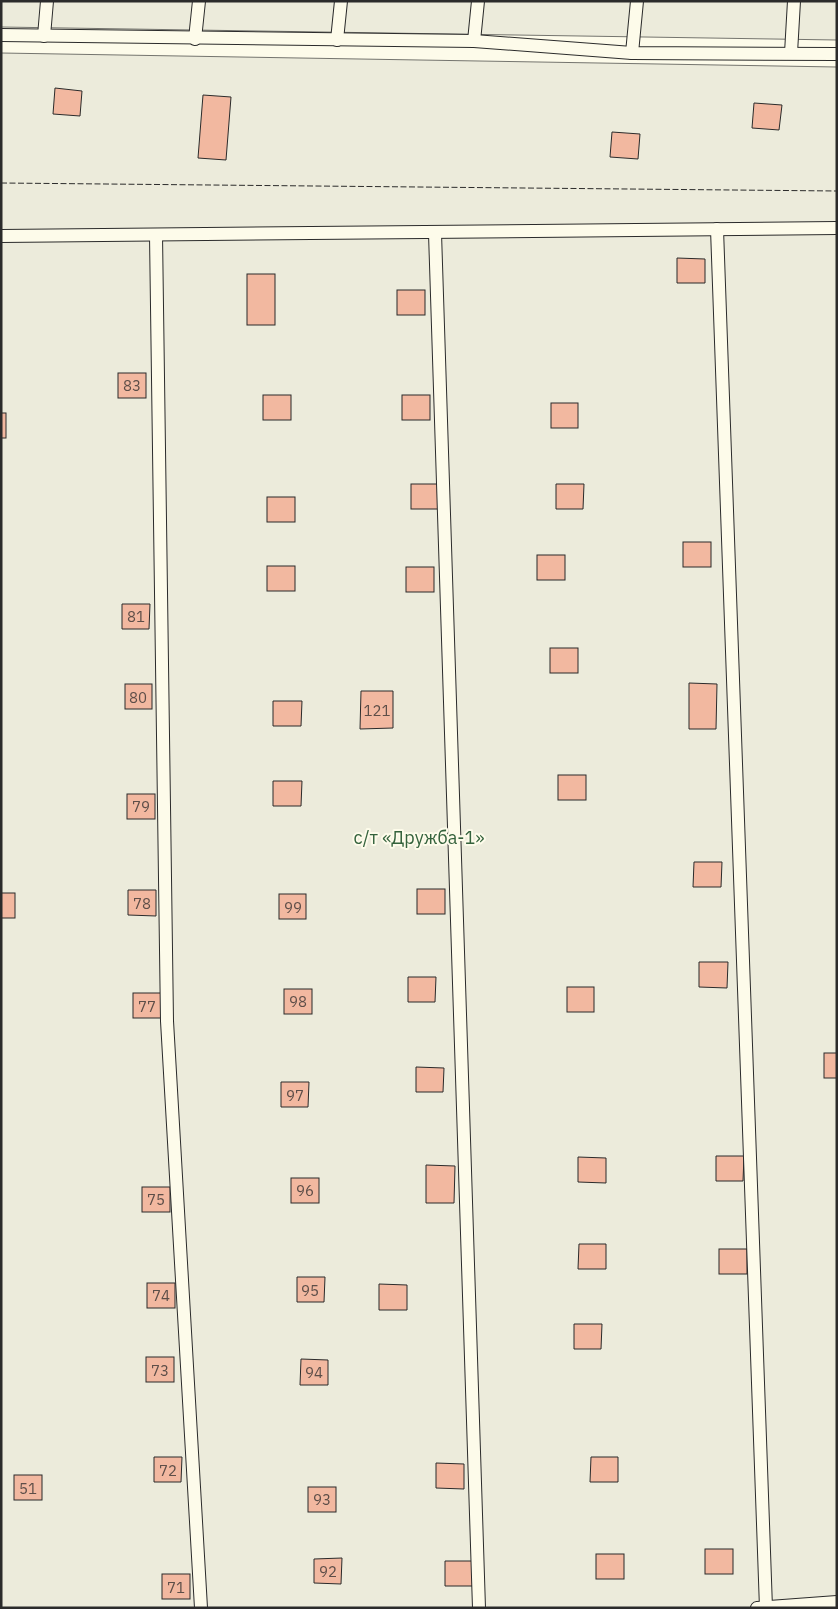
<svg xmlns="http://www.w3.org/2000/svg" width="838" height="1609" viewBox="0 0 838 1609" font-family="'IBM Plex Sans',sans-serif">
  <rect width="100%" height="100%" fill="#fdfbea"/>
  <g fill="#ecebdb" stroke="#74746e">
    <path d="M1,1H837V40L1,27Z"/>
    <path d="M1,53L837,67V1608H1Z"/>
  </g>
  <g fill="#f2b8a0" stroke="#2b2b2b">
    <path d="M55,88L82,91L80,116L53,114Z"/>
    <path d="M203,95L231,97L226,160L198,158Z"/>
    <path d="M754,103L782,105L779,130L752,128Z"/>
    <path d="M612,132L640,134L638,159L610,157Z"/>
    <path d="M677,258L705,259V283H677Z"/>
    <rect x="247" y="274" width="28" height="51"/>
    <rect x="397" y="290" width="28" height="25"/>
    <rect x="118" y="373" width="28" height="25"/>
    <rect x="263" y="395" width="28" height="25"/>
    <rect x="402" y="395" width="28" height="25"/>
    <rect x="551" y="403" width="27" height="25"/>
    <rect x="1" y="413" width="5" height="25"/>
    <rect x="411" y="484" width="28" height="25"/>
    <path d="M556,484H584L583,509H556Z"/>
    <rect x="267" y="497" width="28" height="25"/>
    <rect x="683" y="542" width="28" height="25"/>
    <rect x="537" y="555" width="28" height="25"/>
    <rect x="267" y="566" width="28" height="25"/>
    <rect x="406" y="567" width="28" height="25"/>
    <path d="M122,604H150L149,629H122Z"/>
    <rect x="550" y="648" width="28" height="25"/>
    <path d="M689,683L717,684L716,729H689Z"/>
    <rect x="125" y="684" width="27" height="25"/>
    <path d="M361,691H393V728L360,729Z"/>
    <path d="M273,701H302L301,726H273Z"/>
    <rect x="558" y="775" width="28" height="25"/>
    <path d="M273,781H302L301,806H273Z"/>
    <rect x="127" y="794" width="28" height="25"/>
    <path d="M694,862H722L721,887H693Z"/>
    <rect x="417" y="889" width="28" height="25"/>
    <path d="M128,890H156V916L128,915Z"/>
    <rect x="1" y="893" width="14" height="25"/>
    <rect x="279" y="894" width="27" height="25"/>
    <path d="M699,962H728L727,988L699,987Z"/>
    <path d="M408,977H436L435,1002H408Z"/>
    <rect x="567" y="987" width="27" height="25"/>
    <rect x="284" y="989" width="28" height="25"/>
    <rect x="133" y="993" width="28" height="25"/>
    <rect x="824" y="1053" width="13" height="25"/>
    <path d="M416,1067L444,1068L443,1092H416Z"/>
    <path d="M281,1082H309L308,1107H281Z"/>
    <path d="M716,1156H744L743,1181H716Z"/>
    <path d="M578,1157L606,1158V1183L578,1182Z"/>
    <path d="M426,1165L455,1166L454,1203H426Z"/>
    <rect x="291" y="1178" width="28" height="25"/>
    <rect x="142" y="1187" width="28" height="25"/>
    <path d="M579,1244H606V1269H578Z"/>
    <rect x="719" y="1249" width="28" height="25"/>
    <path d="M297,1277H325L324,1302H297Z"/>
    <rect x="147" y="1283" width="28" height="25"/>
    <path d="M379,1284L407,1285V1310H379Z"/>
    <path d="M574,1324H602L601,1349H574Z"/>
    <rect x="146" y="1357" width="28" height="25"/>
    <path d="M301,1359L328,1360V1385H300Z"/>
    <path d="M154,1457H182L181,1482H154Z"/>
    <path d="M591,1457H618V1482H590Z"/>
    <path d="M436,1463L464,1464V1489L436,1488Z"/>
    <rect x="14" y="1475" width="28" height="25"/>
    <rect x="308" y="1487" width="28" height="25"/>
    <rect x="705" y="1549" width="28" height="25"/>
    <rect x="596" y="1554" width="28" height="25"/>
    <path d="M342,1558L341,1584L314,1583V1559Z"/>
    <path d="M445,1561H474L473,1586H445Z"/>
    <rect x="162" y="1574" width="28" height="25"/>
  </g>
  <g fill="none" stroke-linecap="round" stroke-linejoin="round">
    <defs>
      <g id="lane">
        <path d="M1,35L474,41L632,53L837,54"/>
        <path d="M44,36L47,1"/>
        <path d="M195,39L199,1"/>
        <path d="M337,40L341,1"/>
        <path d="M474,41L478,1"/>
        <path d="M632,53L637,1"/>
        <path d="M791,53L794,1"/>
        <path d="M717,229L766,1608"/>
        <path d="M435,233L479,1608"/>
        <path d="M156,235L167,1021L201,1608"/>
        <path d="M1,236L837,228"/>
        <path d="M757,1608L837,1602"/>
      </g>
    </defs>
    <use href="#lane" stroke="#2b2b2b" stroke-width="14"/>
    <use href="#lane" stroke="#fdfbea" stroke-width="12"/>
    <path stroke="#2b2b2b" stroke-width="1" stroke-dasharray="6 2.5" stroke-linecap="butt" d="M1,183L837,191"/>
  </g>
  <g text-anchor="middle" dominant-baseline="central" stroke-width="4" stroke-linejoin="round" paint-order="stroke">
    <g font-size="15" fill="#5d4e48">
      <text x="132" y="385">83</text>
      <text x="136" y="616">81</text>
      <text x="138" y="697">80</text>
      <text x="377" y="710">121</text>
      <text x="141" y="806">79</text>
      <text x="142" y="903">78</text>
      <text x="293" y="907">99</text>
      <text x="298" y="1001">98</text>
      <text x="147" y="1006">77</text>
      <text x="295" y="1095">97</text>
      <text x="305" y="1190">96</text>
      <text x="156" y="1199">75</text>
      <text x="310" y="1290">95</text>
      <text x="161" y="1295">74</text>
      <text x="160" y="1370">73</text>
      <text x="314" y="1372">94</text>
      <text x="168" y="1470">72</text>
      <text x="28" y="1488">51</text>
      <text x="322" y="1499">93</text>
      <text x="328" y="1571">92</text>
      <text x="176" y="1587">71</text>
    </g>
    <g font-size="18" fill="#34623c" stroke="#fdfbea">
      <text x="419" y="837">с/т «Дружба-1»</text>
    </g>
  </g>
  <rect width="838" height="1609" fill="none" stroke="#2b2b2b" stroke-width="5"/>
</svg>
